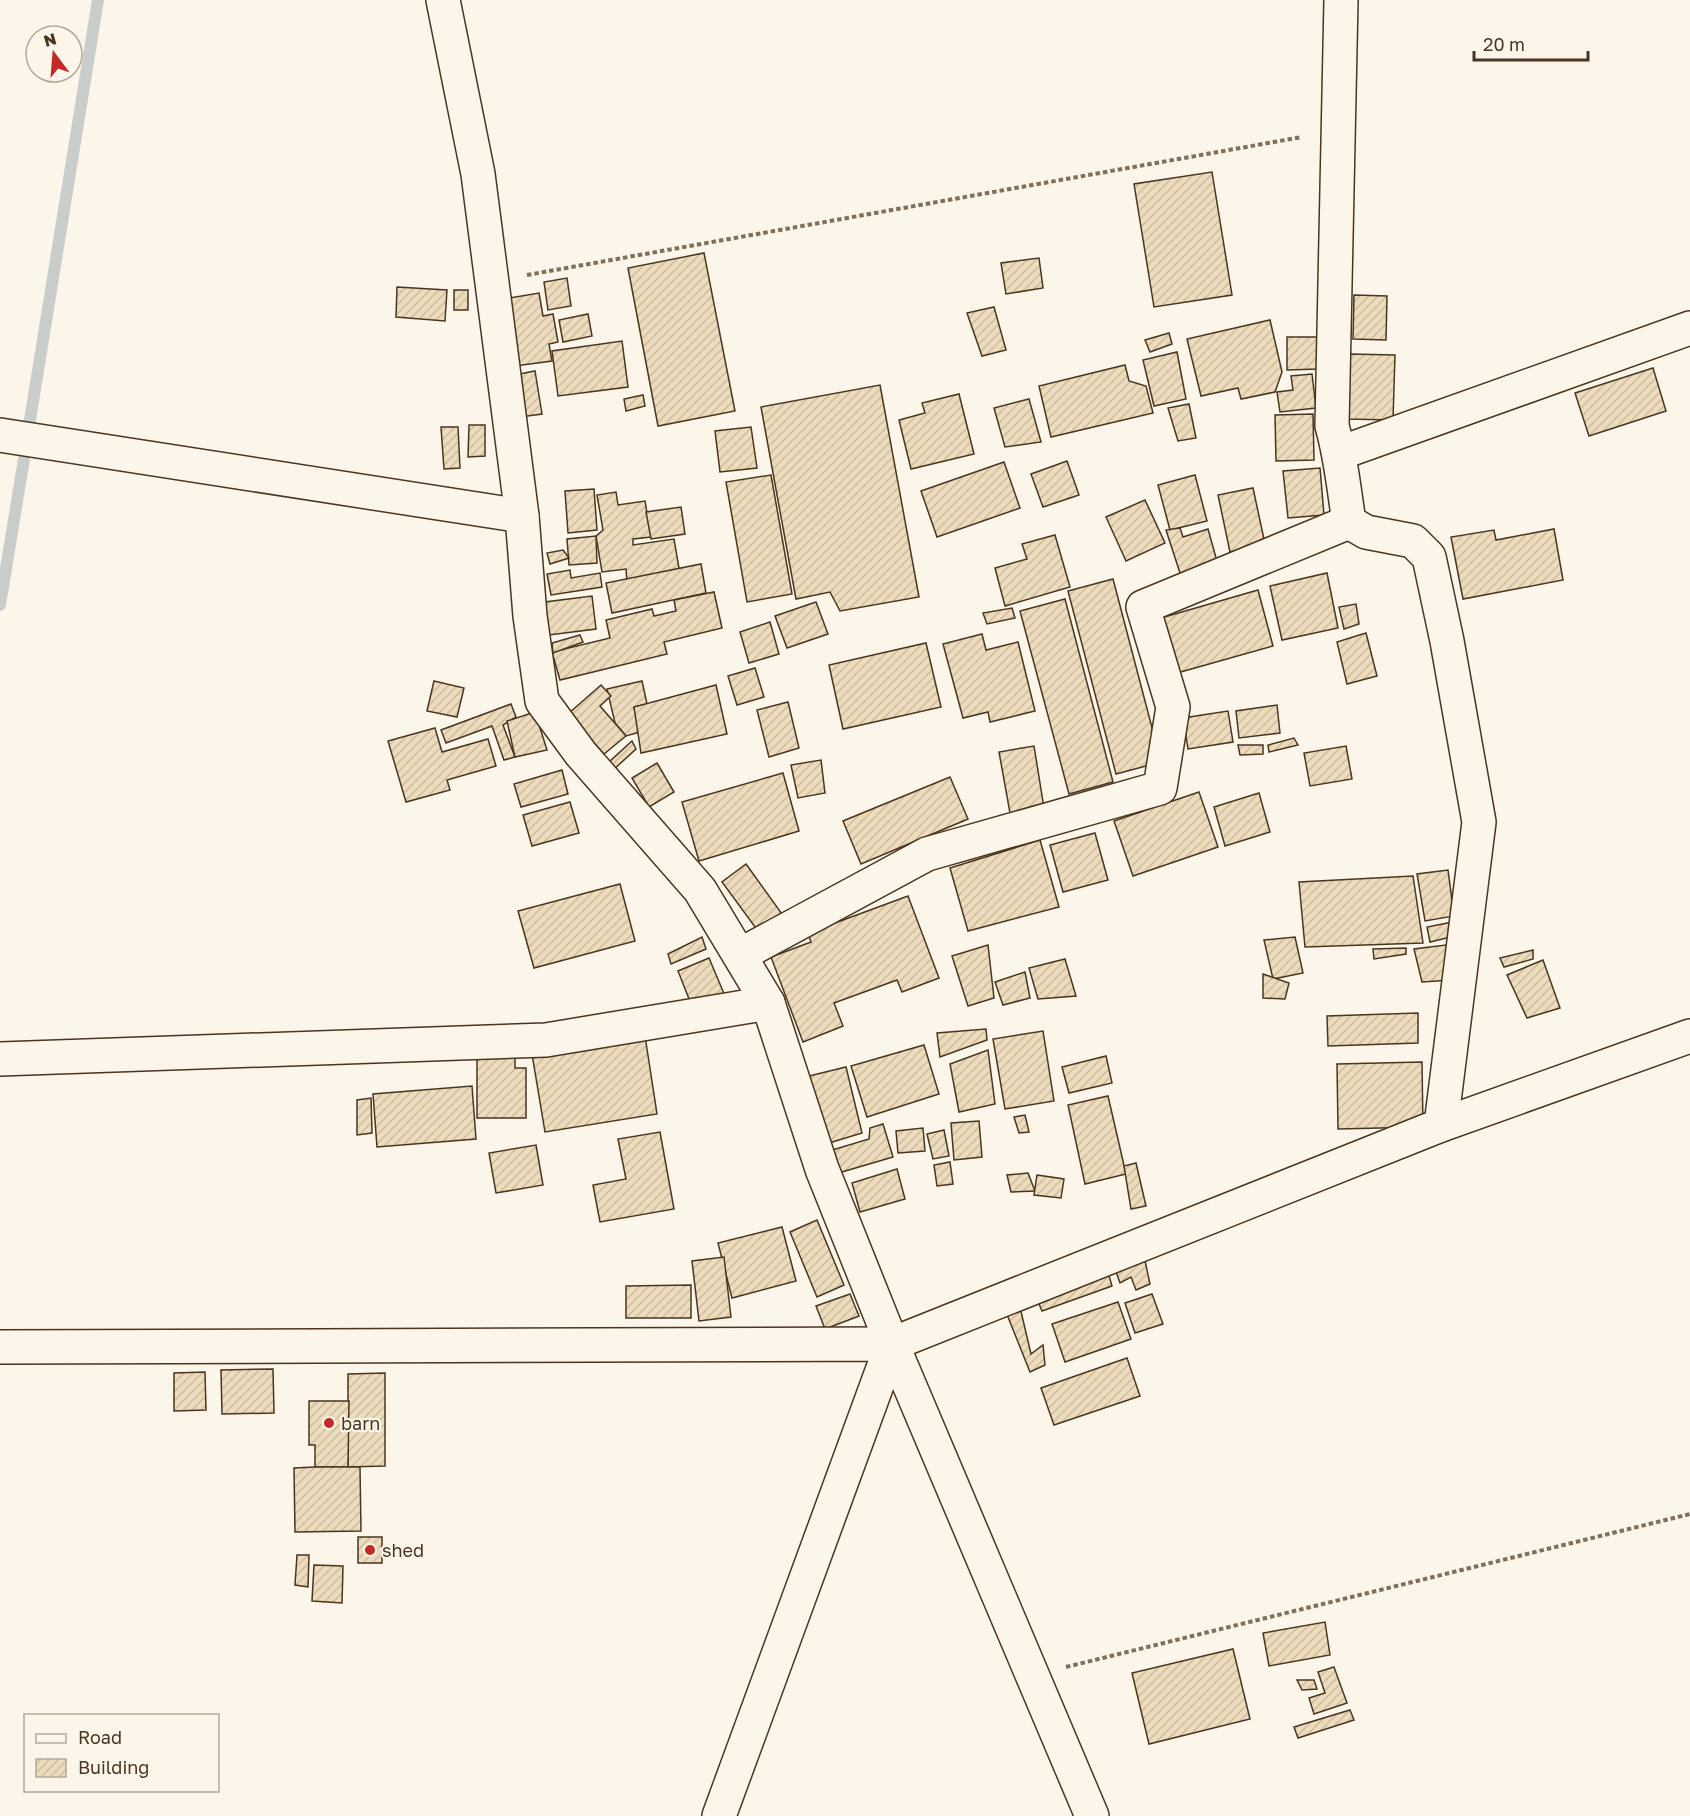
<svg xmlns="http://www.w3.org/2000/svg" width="1690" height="1816" viewBox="0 0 1690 1816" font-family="'Golos Text',sans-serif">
  <defs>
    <pattern id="building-hatch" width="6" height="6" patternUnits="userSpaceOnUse" patternTransform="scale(1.5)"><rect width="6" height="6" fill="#ecdcbc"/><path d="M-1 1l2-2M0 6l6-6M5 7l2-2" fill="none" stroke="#ccbda1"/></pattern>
  </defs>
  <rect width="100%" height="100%" fill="#fbf6e9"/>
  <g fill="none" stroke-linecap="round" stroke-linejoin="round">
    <g stroke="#c9cecd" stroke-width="12">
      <path d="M30,420L98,0"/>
      <path d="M0,605L24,459"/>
    </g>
  </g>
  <g fill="url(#building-hatch)" stroke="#4a3520" stroke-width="1.5">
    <path d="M1212,172L1232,295L1154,307L1134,184Z"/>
    <path d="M704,253L735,411L658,426L628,268Z"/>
    <path d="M1039,258L1043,288L1006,294L1001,263Z"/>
    <path d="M567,278L571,306L548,310L544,282Z"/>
    <path d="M397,287L447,290L445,321L396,317Z"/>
    <rect x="454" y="290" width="14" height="20"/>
    <path d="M539,293L543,316L553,314L558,342L549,344L552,361L515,366L504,299Z"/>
    <path d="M1354,295L1387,296L1386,340L1353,339Z"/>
    <path d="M994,307L1006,350L982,356L967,313Z"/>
    <path d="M588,314L592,336L563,342L559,320Z"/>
    <path d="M1270,320L1282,372L1275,392L1241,399L1238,388L1201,396L1187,339Z"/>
    <path d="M1169,333L1172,344L1150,352L1145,340Z"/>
    <path d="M1287,337H1317L1318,369L1287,370Z"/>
    <path d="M622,341L628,387L558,396L552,351Z"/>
    <path d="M1177,352L1186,399L1154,406L1143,360Z"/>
    <path d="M1349,354L1395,355L1393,420L1346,419Z"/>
    <path d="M1125,365L1129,381L1146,386L1153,413L1051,437L1039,386Z"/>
    <path d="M1653,368L1666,411L1589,436L1575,393Z"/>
    <path d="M535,371L542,414L520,417L514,375Z"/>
    <path d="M1312,374L1316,408L1280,412L1277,392L1293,390L1291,376Z"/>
    <path d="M880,385L919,597L840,611L830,592L796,599L761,407Z"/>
    <path d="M959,394L974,454L911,469L899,420L925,413L922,403Z"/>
    <path d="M643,395L645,406L626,411L624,399Z"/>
    <path d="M1029,399L1041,442L1005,447L994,408Z"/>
    <path d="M1189,404L1196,438L1178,441L1168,408Z"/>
    <path d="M1313,414L1314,460L1276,461L1275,415Z"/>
    <path d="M469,425H485V456L468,457Z"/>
    <path d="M441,427H458L460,468L444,469Z"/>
    <path d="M751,427L757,468L720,472L715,431Z"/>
    <path d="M1067,461L1079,495L1043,507L1031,474Z"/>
    <path d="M1004,462L1020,508L937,537L921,491Z"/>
    <path d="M1320,468L1324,515L1288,518L1283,471Z"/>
    <path d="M771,475L792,594L747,602L726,482Z"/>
    <path d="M1195,475L1207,521L1170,530L1158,485Z"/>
    <path d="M1253,488L1265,544L1230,552L1218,495Z"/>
    <path d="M594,489L597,530L568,533L565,491Z"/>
    <path d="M616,492L618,505L645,501L651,537L633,539V545L674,539L680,574L627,582L626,569L602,572L596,536L603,530L597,495Z"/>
    <path d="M1145,500L1165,543L1126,561L1106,517Z"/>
    <path d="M681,507L685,534L651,539L646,512Z"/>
    <path d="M1180,528L1183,537L1208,529L1218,565L1181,576L1166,530Z"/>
    <path d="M1554,529L1563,580L1463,599L1451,537L1494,530L1496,540Z"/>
    <path d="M1055,535L1070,587L1005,606L995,568L1027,559L1022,544Z"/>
    <path d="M596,536L597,563L569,565L567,539Z"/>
    <path d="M563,550L569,558L550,564L547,553Z"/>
    <path d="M701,564L706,593L612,613L606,583Z"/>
    <path d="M570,570L571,578L600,573L602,587L551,595L547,574Z"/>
    <path d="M1327,573L1338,628L1282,640L1270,586Z"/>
    <path d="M1113,579L1161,762L1116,774L1068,591Z"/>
    <path d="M1258,590L1273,646L1177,673L1161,618Z"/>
    <path d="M714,592L722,628L664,642L667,654L560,680L552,652L610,638L606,620L652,609L654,616L676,611L674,600Z"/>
    <path d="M592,596L596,629L549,635L545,602Z"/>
    <path d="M1065,599L1113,782L1069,794L1020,611Z"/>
    <path d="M816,602L828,634L787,648L775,616Z"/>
    <path d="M1356,604L1359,624L1344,629L1339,607Z"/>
    <path d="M1012,608L1015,618L987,624L983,613Z"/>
    <path d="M770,622L779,654L749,663L740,632Z"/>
    <path d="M1366,633L1377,676L1347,684L1337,642Z"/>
    <path d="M982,634L986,650L1018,642L1035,711L990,722L988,712L963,718L943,644Z"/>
    <path d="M580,635L583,642L553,653L552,643Z"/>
    <path d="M926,643L941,707L843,729L829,665Z"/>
    <path d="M755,668L764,697L737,705L728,676Z"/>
    <path d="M434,681L464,688L457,717L427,711Z"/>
    <path d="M642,681L647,704L634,707L640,732L626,736L615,723L607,689Z"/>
    <path d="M601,685L611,696L600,706L626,736L604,754L568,714Z"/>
    <path d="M716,685L727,734L641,753L634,707Z"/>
    <path d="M788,702L799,748L769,757L757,710Z"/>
    <path d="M511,704L516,717L503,725L515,757L504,760L492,726L446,743L441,730Z"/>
    <path d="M1277,705L1280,733L1239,738L1236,711Z"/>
    <path d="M1228,711L1233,742L1188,749L1183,718Z"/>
    <path d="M535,712L547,750L515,757L507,721Z"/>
    <path d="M435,728L442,752L488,739L496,766L447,780L450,790L406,802L388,741Z"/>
    <path d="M1294,738L1298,745L1269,752L1268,745Z"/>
    <path d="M632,741L636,749L612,771L608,763Z"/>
    <path d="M1238,745H1263V754L1240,755Z"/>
    <path d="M1034,746L1044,808L1010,813L999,752Z"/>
    <path d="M1346,746L1352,779L1310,786L1304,753Z"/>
    <path d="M821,760L825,793L798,798L791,765Z"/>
    <path d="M657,763L674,792L649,807L632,778Z"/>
    <path d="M562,770L568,794L521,807L514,784Z"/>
    <path d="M783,773L799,831L699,861L682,802Z"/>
    <path d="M950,777L968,819L861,864L843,821Z"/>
    <path d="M1199,792L1218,847L1133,876L1114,821Z"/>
    <path d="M1259,793L1270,832L1225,846L1214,807Z"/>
    <path d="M570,802L579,833L532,846L523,815Z"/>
    <path d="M1095,833L1108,880L1063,892L1050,845Z"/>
    <path d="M1040,840L1059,907L968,931L950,868Z"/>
    <path d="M746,864L782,914L758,931L722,882Z"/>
    <path d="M1448,870L1454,916L1425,921L1417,874Z"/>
    <path d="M1413,876L1423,943L1305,947L1299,882Z"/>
    <path d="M620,884L635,941L534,968L518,911Z"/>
    <path d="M908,896L939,978L902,992L897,980L834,1003L843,1026L803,1042L771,957L811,942L808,933Z"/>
    <path d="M1453,922L1455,936L1430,942L1427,927Z"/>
    <path d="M702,937L706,949L671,964L668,954Z"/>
    <path d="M1295,937L1303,973L1273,979L1264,940Z"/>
    <path d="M988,945L994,998L968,1006L952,956Z"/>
    <path d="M1446,945L1452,980L1422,982L1414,949Z"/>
    <path d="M1406,948V954L1374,959L1373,949Z"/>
    <path d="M1533,950V959L1504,967L1500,958Z"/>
    <path d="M709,958L725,996L693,1009L678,971Z"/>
    <path d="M1065,959L1076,996L1038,999L1029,968Z"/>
    <path d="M1543,960L1560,1008L1527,1018L1507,975Z"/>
    <path d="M1025,972L1030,998L1003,1005L995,982Z"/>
    <path d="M1263,974L1289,983L1285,999L1263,998Z"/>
    <path d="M1418,1013V1043L1328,1046L1327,1016Z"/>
    <path d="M986,1029L987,1040L940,1057L937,1033Z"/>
    <path d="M1043,1031L1054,1101L1005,1109L993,1039Z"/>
    <path d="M645,1036L657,1114L545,1132L532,1054Z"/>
    <path d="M924,1045L939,1094L867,1117L851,1066Z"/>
    <path d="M988,1050L995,1104L959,1112L950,1064Z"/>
    <path d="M477,1051H515V1068H526V1118H477Z"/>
    <path d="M1106,1056L1112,1083L1069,1093L1062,1067Z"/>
    <path d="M1422,1062L1423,1127L1338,1129L1337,1064Z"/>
    <path d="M846,1067L862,1133L829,1143L809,1076Z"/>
    <path d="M472,1086L476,1139L377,1147L373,1094Z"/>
    <path d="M1108,1096L1126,1174L1085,1184L1068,1105Z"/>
    <path d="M371,1098L372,1133L357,1135V1100Z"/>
    <path d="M1025,1115L1029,1132L1019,1133L1014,1117Z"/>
    <path d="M979,1121L982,1157L954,1160L951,1123Z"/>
    <path d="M883,1124L893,1157L835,1174L829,1151L869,1139L870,1128Z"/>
    <path d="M923,1128L925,1151L898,1153L896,1131Z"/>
    <path d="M944,1130L949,1156L933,1159L927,1134Z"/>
    <path d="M660,1132L674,1209L600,1222L593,1185L626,1179L618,1139Z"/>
    <path d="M536,1145L543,1185L496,1193L489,1153Z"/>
    <path d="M950,1162L953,1184L937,1186L934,1165Z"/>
    <path d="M1136,1163L1146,1206L1131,1209L1124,1166Z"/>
    <path d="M897,1169L905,1199L860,1212L852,1183Z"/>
    <path d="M1028,1173L1035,1191L1011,1192L1007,1175Z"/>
    <path d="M1037,1175L1064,1179L1061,1198L1034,1195Z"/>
    <path d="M817,1220L844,1285L817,1297L790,1232Z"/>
    <path d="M782,1227L796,1281L732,1298L718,1243Z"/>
    <path d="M1144,1256L1150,1284L1136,1290L1131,1277L1120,1283L1114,1266Z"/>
    <path d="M724,1257L731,1317L699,1321L692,1261Z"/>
    <path d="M1107,1269L1112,1286L1042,1311L1034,1292Z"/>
    <path d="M691,1285V1318H626V1286Z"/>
    <path d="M850,1294L859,1316L825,1329L816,1306Z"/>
    <path d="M1152,1294L1163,1324L1135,1333L1125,1303Z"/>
    <path d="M1118,1302L1131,1339L1065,1362L1052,1324Z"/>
    <path d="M1019,1303L1031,1354L1043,1345L1045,1365L1030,1372L1006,1312Z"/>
    <path d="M1127,1358L1140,1396L1054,1425L1041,1388Z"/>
    <path d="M273,1369L274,1413L222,1414L221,1370Z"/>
    <path d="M205,1372L206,1410L174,1411V1373Z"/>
    <path d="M385,1373V1466L348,1467V1374Z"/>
    <path d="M309,1401H349L348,1467H315V1445H309Z"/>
    <path d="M315,1467H360L361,1531L295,1532L294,1468Z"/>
    <rect x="358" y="1537" width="24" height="26"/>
    <path d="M297,1555H309L308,1587L295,1585Z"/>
    <path d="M314,1565L343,1566L342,1603L312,1601Z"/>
    <path d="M1325,1622L1330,1655L1269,1666L1263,1633Z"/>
    <path d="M1233,1649L1250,1719L1149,1744L1132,1673Z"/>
    <path d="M1334,1667L1347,1703L1314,1714L1309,1698L1325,1693L1318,1672Z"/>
    <path d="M1297,1680H1314L1317,1689L1302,1690Z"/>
    <path d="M1350,1710L1354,1720L1298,1738L1294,1727Z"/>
  </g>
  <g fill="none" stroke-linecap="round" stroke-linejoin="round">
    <defs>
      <g id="minor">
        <path d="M443,0L478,174L522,516L530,616L542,701L581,754L700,890L768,1003L822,1169L892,1344L719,1816"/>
        <path d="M1341,0L1332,426C1341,457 1344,490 1349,522L1366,532L1413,541L1429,557L1447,641L1479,822L1441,1125"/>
        <path d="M0,435L522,516"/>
        <path d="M1340,453L1690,328"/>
        <path d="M740,955L927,854L1160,788L1173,707L1143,607L1349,522"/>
        <path d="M0,1059L546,1040L768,1003"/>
        <path d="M892,1344L1441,1125L1690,1036"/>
      </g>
      <path id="tertiary" d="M0,1347L892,1344L1092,1816"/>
    </defs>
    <use href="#minor" stroke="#4a3520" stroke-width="36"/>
    <use href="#tertiary" stroke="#4a3520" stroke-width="36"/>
    <g stroke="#7f6f5c" stroke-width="4" stroke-dasharray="4.5 3" stroke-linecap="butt">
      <path d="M527,275L1302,137"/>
      <path d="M1066,1667L1690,1514"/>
    </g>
    <use href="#minor" stroke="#fbf6e9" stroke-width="33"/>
    <use href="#tertiary" stroke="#fbf6e9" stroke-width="33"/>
  </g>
  <g fill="#c62828" stroke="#fbf6e9" stroke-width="2">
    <circle cx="329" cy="1423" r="6"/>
    <circle cx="370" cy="1550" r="6"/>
  </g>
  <g text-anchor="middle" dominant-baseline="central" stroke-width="4.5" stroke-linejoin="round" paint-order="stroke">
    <g font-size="18" fill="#4a3520" stroke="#fbf6e9" text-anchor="start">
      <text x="341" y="1423">barn</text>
      <text x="382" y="1550">shed</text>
    </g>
  </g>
  <rect x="24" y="1714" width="195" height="78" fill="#fbf6e9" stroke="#b4a999" stroke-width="1.5"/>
  <rect x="36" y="1734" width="30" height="9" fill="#fbf6e9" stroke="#b4a999" stroke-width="1.5"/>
  <text x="78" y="1744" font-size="18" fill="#4a3520">Road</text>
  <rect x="36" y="1759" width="30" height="18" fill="url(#building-hatch)" stroke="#b4a999" stroke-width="1.5"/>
  <text x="78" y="1774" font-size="18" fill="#4a3520">Building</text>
  <g transform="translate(54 54) rotate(344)"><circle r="28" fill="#fbf6e9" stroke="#b4a999" stroke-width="1.5"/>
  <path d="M0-4.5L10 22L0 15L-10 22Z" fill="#c62828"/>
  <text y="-9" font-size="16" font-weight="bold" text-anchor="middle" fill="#4a3520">N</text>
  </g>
  <path d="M1474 51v9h114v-9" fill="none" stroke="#4a3520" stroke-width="3"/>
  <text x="1483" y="51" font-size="18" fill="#4a3520" stroke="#fbf6e9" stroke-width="4.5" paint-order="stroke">20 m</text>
</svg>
